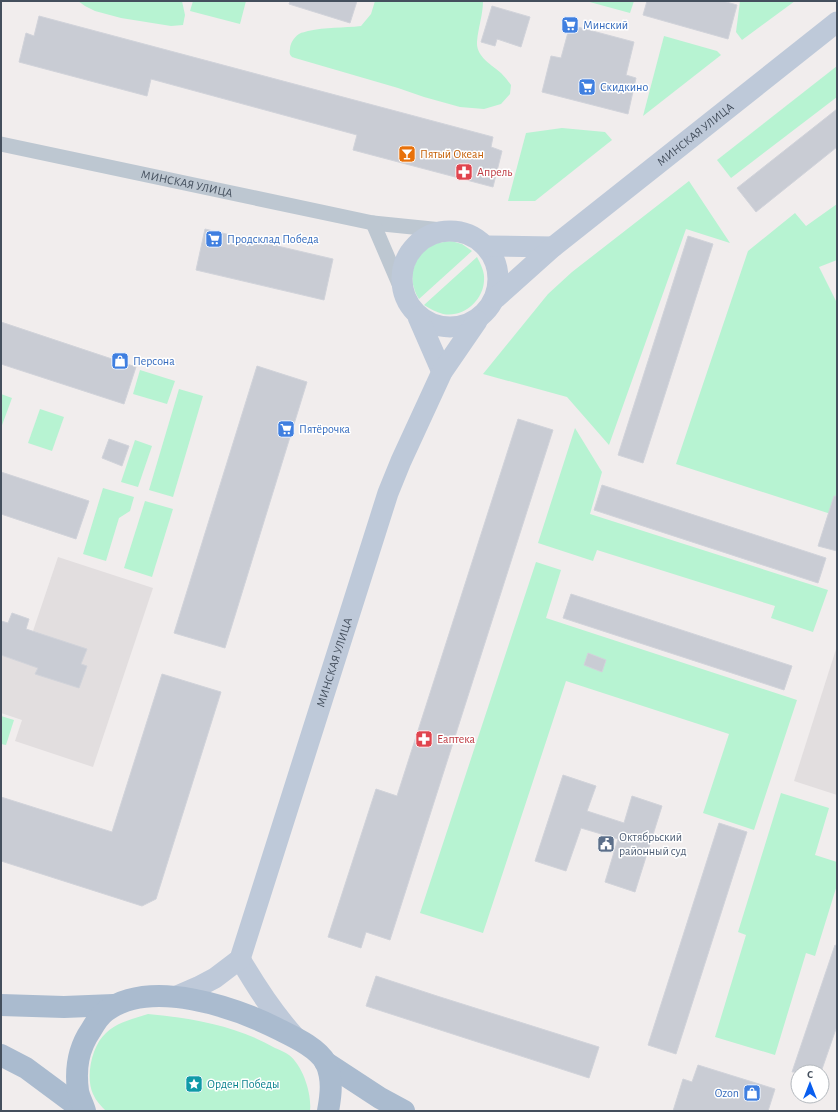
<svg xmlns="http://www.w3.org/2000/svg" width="838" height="1112" viewBox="0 0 838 1112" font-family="'Alegreya Sans',sans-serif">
  <rect width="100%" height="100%" fill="#f1eded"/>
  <g fill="#e2dedf">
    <path d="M58,557L153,588L93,767L15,741L22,720L1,713V655L29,665L33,631Z"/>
    <path d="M837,646V795L794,781Z"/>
  </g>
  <g fill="#b7f3d2">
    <path d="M78,1H182L185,15L183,25L171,26L121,18L95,11L85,6Z"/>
    <path d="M193,1H246L240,24L190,11Z"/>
    <path d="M375,1H483C483,15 478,28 477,42C476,57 492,65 501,73C505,77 508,81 511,85L510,94L501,104L484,109L460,107L424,97L398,88L295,58C290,57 289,54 290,49C290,44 294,37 299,34C302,32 306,32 308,31C326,27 343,28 361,26L371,14Z"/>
    <path d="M586,1H634L630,13Z"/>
    <path d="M740,1H795L742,40L736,32Z"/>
    <path d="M664,36L717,51L721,55L643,116Z"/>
    <path d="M837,66V97L731,178L717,160Z"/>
    <path d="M562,128L605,132L612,140L535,201H508L526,133Z"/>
    <path d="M689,181L730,243L686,229L609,445L567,397L483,374L548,294L572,272Z"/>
    <path d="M837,204V260L819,267L837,303V516L676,464L748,251L795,213L806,226Z"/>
    <path d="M451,241L462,244L472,251L419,299C417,296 415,292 414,288C408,269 419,249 438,243C442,242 446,242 451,241Z"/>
    <path d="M477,257C481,265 485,272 484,281C483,300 464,318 443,314C436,312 430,309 424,305Z"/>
    <path d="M140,370L175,381L167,404L133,394Z"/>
    <path d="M179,389L203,396L173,497L149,490Z"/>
    <path d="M1,394L12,398L1,428Z"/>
    <path d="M40,409L64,417L52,451L28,443Z"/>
    <path d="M575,428L602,472L590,514L828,590L813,632L771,618L775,606L597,550L593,561L538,543Z"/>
    <path d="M135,440L152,446L138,487L121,482Z"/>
    <path d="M103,488L134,497L130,511L119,518L106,561L83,554Z"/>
    <path d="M145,501L173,509L152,577L124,568Z"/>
    <path d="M536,562L561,570L546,618L797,700L754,830L703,813L729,734L566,681L483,933L420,913Z"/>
    <path d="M1,716L14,720L6,745L1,744Z"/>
    <path d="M781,793L829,808L815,855L837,862V885L815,956L806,953L775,1055L715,1037L746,935L738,932Z"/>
    <path d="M148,1014C192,1018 237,1026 275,1048C280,1050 285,1052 289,1055C303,1066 312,1094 310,1111H106C101,1106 96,1101 93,1094C85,1077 92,1045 106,1033C117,1022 133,1019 148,1014Z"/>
  </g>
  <g fill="#c9ccd4" stroke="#d1d3da">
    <path d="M290,1H357L350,23L289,4Z"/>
    <path d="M647,1H723L737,5L728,39L643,15Z"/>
    <path d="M492,6L530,17L521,47L497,39L495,46L481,42Z"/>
    <path d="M39,16L493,137L491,147L502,151L493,187L353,150L357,135L151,79L147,96L19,62L26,33L34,36Z"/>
    <path d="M570,25L634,42L626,75L636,78L628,114L542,92L551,56L561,58Z"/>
    <path d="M837,109V147L756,212L737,188Z"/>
    <path d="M205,229L333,259L324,300L196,270Z"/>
    <path d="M688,236L713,244L643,463L618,455Z"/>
    <path d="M1,322L136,367L124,404L1,364Z"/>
    <path d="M257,366L307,382L225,648L174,633Z"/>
    <path d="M518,419L553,430L390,940L366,932L361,948L328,937L376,789L397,796Z"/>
    <path d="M109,439L129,446L122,466L102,458Z"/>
    <path d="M1,472L89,501L76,539L1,514Z"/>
    <path d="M602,485L826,558L818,583L594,510Z"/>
    <path d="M834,496H837V551L818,546Z"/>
    <path d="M571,594L792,666L784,690L563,618Z"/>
    <path d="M12,613L29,619L26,629L87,649L81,664L87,666L79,688L35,674L38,668L1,655V621L8,623Z"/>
    <path d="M588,653L606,660L602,672L584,665Z"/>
    <path d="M162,674L221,692L156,899L142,906L1,861V797L112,832Z"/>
    <path d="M563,775L596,786L587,811L624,823L632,796L662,806L635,892L605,882L618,839L581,828L566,871L535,861Z"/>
    <path d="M719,823L747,832L676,1054L648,1045Z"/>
    <path d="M835,945L837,946V1026L821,1072H792Z"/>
    <path d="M376,976L437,996L599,1047L589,1078L366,1006Z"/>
    <path d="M698,1065L775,1089L768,1111H673L683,1079L692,1082Z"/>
  </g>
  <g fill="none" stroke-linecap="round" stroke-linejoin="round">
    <g stroke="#bdc7d1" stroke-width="15">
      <path id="s1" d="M1,144L373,223L442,230"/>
      <path d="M373,223L403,293"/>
    </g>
    <g stroke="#bec9d9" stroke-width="21">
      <circle cx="450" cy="279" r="48"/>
      <path d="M487,246L553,247"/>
      <path id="s2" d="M496,298L553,247L837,22"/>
      <path d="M418,317L442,372"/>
      <path d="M240,959C257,988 273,1013 296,1038"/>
      <path id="s3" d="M175,997L198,987L215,978L240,959L388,493L401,461L442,372L477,321"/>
    </g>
    <g stroke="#aabbcf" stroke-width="22">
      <path d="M1,1005L64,1007L114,1005"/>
      <path d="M1,1055L26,1068L84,1111"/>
      <path d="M325,1062L380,1098L404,1111"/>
      <path d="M85,1111C83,1104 79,1097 78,1091C75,1068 78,1049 91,1030C95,1023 99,1016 106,1011C151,978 235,1007 280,1030C294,1037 318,1048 326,1063C333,1079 331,1095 328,1111"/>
    </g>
  </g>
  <defs>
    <symbol id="supermarket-square" viewBox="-11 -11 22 22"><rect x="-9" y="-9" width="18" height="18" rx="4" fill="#3f7fe0" stroke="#fff"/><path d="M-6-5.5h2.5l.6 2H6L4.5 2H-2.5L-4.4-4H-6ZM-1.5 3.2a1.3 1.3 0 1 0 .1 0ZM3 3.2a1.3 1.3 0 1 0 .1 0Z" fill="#fff"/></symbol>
    <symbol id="bar-square" viewBox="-11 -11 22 22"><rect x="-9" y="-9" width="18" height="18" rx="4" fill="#e8710a" stroke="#fff"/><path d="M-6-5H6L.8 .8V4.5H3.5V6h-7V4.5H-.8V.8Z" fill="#fff"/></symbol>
    <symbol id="pharmacy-square" viewBox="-11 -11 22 22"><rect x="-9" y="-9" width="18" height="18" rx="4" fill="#e0444e" stroke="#fff"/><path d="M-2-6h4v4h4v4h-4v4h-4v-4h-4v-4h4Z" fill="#fff"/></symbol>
    <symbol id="shop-square" viewBox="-11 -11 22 22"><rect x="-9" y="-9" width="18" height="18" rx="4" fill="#3f7fe0" stroke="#fff"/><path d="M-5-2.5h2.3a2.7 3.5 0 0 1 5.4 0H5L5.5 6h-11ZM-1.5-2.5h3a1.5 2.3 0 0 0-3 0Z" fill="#fff"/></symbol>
    <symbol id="civic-square" viewBox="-11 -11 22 22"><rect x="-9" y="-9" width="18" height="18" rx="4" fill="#5c6f8a" stroke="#fff"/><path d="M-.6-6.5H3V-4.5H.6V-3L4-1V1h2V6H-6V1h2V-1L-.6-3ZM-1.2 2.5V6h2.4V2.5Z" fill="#fff"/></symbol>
    <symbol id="sight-square" viewBox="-11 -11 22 22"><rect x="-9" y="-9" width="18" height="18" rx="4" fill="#0f9aa8" stroke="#fff"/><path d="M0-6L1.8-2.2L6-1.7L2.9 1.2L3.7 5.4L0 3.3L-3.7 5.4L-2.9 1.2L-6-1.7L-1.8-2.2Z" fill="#fff"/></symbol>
  </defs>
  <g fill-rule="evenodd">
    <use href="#supermarket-square" x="560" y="15" width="20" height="20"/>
    <use href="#supermarket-square" x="577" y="77" width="20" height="20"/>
    <use href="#bar-square" x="397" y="144" width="20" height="20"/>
    <use href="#pharmacy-square" x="454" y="162" width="20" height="20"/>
    <use href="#supermarket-square" x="204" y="229" width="20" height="20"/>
    <use href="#shop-square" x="110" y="351" width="20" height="20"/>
    <use href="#supermarket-square" x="276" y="419" width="20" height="20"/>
    <use href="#pharmacy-square" x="414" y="729" width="20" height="20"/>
    <use href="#civic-square" x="596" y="834" width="20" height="20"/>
    <use href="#sight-square" x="184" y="1074" width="20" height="20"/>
    <use href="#shop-square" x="742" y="1083" width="20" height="20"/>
  </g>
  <g text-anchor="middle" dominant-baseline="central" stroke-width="3" stroke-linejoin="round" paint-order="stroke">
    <g font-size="12" fill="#366cbe" stroke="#fff" text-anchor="start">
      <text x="583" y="25">Минский</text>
      <text x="600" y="87">Скидкино</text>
      <text x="227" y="239">Продсклад Победа</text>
      <text x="133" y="361">Персона</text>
      <text x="299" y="429">Пятёрочка</text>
      <text x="739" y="1093" text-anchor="end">Ozon</text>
    </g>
    <g font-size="12" fill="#444f5d" stroke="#fff">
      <text stroke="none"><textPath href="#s2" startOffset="258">МИНСКАЯ УЛИЦА</textPath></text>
      <text stroke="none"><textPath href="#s1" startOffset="190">МИНСКАЯ УЛИЦА</textPath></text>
      <text stroke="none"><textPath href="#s3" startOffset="387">МИНСКАЯ УЛИЦА</textPath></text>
    </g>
    <g font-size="12" fill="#c56008" stroke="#fff" text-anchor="start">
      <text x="420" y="154">Пятый Океан</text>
    </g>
    <g font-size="12" fill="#be3a42" stroke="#fff" text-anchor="start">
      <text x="477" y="172">Апрель</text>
      <text x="437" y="739">Еаптека</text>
    </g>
    <g font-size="12" fill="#4e5e75" stroke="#fff" text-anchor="start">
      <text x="619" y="837">Октябрьский<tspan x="619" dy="14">районный суд</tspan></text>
    </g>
    <g font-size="12" fill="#0d838f" stroke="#fff" text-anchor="start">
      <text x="207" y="1084">Орден Победы</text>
    </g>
  </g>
  <rect width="838" height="1112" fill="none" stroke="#444f5d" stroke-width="4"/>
  <g transform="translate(810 1084)"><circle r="19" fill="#ffffff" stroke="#b4b9be"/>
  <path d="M0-3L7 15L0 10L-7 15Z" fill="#095eef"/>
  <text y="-6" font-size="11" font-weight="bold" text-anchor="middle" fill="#444f5d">С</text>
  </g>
</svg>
